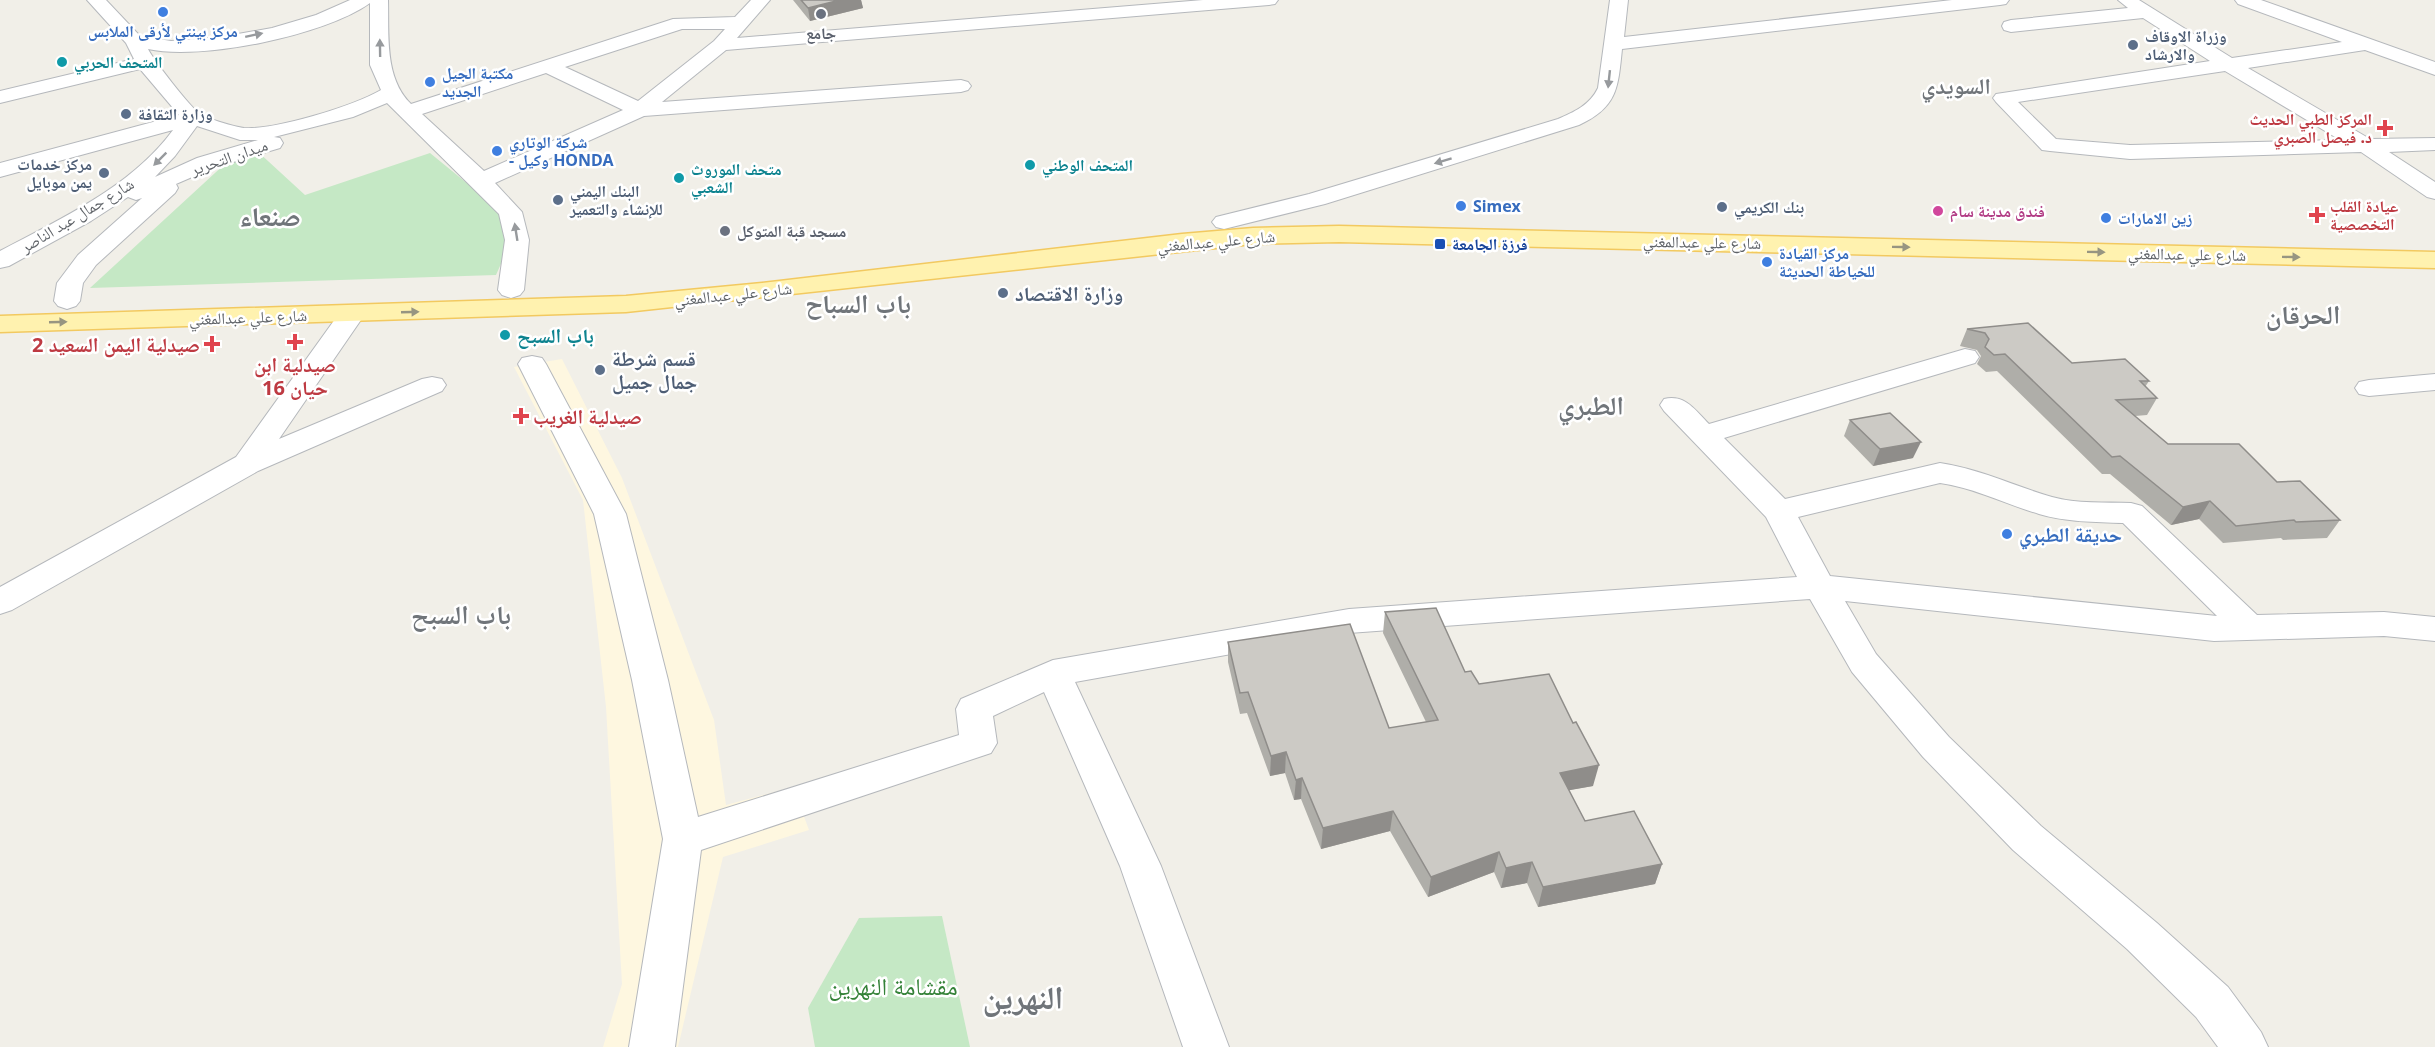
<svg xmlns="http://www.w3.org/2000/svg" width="2435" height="1047" viewBox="0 0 2435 1047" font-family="'Noto Sans','Noto Naskh Arabic',sans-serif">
  <rect width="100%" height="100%" fill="#f1efe8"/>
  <path fill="#fef7e0" d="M562,359L622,478L714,720L726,805L793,787L809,830L723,857L678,1047H603L622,984L606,707L583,500L514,367Z"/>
  <g fill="#c5e8c5">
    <path d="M256,150L305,195L430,153L501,211L511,241L496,275L90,288L228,161Z"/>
    <path d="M942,916L970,1047H815L808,1008L859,918Z"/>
  </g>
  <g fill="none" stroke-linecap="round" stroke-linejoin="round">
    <defs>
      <g id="minor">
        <path d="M87,0H106L140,36L171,41L221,37L272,28L316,15L350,0H388C389,34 384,78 411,104L673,19L735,17L751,0H770L737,38L1203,0H1278L1275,4L1269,5L726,50L662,102L961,80L968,82L971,86L968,90L961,92L644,116L495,183L522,212L529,240L524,290L520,295L511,298L502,295L498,290L505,240L499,214L387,103L353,117L274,137L280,138L283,143L280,148L213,168L176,184L178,188L175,193L96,265L83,283L80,301L76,306L67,309L58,306L54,301L57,283L78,255L142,198L136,200L128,197L91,221L9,266L0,268V251C62,218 131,187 173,130L0,177V163L179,115L140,69L0,103V91L134,59L126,43ZM370,3V65L381,90C353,106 276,130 244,128C235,127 208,119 200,114C191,108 154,61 148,49C201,61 326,35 370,3ZM682,29H725L714,41L638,101L565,67ZM546,73L623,110L484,171L422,114ZM197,126L240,140H258L197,158L155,177L175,156Z"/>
        <path d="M1610,0H1628L1624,37L1952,0H2009L2006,4L2000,5L1622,49C1618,87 1618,107 1579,125L1325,204L1224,229L1216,227L1212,222L1216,217L1309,194L1558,119C1574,112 1590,105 1598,88Z"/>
        <path d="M2118,0H2139L2232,58L2342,42L2238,4L2235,0H2261L2435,62V75L2365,50L2248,68L2370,139L2435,138V150L2389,152L2435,182V199L2427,197L2361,152L2130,159L2050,151L2042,150L1996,102L1993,98L1996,94L2210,61L2143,18L2011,32L2004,30L2002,26L2004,22L2011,20L2128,8ZM2225,71L2340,140L2130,145L2056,139L2018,102Z"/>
        <path d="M352,306L361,308L365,314L279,439L422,379L432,377L442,379L446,385L442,391L258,471L12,610L0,614V587L236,457L343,308Z"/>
        <path d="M1965,349L1975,351L1979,357L1975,363L1724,438L1785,499L1940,463C1980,469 2014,486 2052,497C2077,504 2105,502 2131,503L2142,506L2257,615L2384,612L2435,617V641L2384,636L2214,641L1845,601L1876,654L1949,737L2041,826L2157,923L2228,987L2261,1032L2268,1047H2218L2196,1017L2127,949L2013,850L1923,757L1852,672L1810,599L1349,633L1075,682L1161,866L1229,1047H1183L1120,866L1044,692L993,716L997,743L991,753L701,850L675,1047H629L663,839L632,680L594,514L518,364L522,358L532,356L542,358L546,364L626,514L668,680L698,817L959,735L956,709L961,699L1053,660L1349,609L1797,577L1766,517L1664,411L1660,405L1664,399C1685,394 1695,410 1709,424ZM1940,483C1975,488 2005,504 2039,514C2066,522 2094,522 2123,523L2217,616L1830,576L1798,517Z"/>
        <path d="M2435,374V390L2369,396L2359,394L2355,388L2359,382L2369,380Z"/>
      </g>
      <path id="major" d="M1339,226L2435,252V268L1339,242L1253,244L626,312L0,332V316L626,296L762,283L1182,234L1253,228Z"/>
    </defs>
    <use href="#minor" stroke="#b5b8bc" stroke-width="2"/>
    <use href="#major" stroke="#f2c960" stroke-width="3"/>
    <use href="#minor" fill="#fff" fill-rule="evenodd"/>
    <use href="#major" fill="#fff2af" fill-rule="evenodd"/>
  </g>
  <g fill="#afaea9">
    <path d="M793,0H861L863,8L810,21Z"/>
    <path d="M2028,323L2072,363L2149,381L2145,387L2157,398L2147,415L2135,416L2168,444L2277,482L2340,520L2327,538L2283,540L2281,538L2223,543L2199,519L2171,525L2110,474H2102L1997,371L1986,372L1977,364L1981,356L1977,350L1960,346L1967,329Z"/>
    <path d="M1850,420L1913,458L1873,466L1844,436Z"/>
    <path d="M1385,612L1465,672L1593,786L1569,790L1585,821L1662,864L1655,884L1538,907L1527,883L1501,888L1494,872L1428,897L1390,831L1321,849L1301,799L1294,800L1285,773L1270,776L1247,713L1240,714L1228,662V642L1389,728L1426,722L1383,633Z"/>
  </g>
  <g fill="#8f8d8a">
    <path d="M840,0H861L863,8L810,21L808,8Z"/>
    <path d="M1921,442L1913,458L1873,466L1880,449Z"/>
    <path d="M2210,501L2199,519L2171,525L2183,507Z"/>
    <path d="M1286,752L1285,773L1270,776L1271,756Z"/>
    <path d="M1599,765L1593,786L1554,793L1560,773Z"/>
    <path d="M1302,778L1301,799L1294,800L1296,780Z"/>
    <path d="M1393,811L1390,831L1321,849L1323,828Z"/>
    <path d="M1499,852L1494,872L1428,897L1431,877Z"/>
    <path d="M1532,862L1527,883L1501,888L1506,868Z"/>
    <path d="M1662,864L1655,884L1538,907L1543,887Z"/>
  </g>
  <g fill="#cccac5" stroke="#8f8d8a" stroke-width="1.5">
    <path d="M801,0H840L808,8Z"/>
    <path d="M2028,323L2072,363L2125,359L2149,381H2140L2157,398L2116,400L2168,444H2239L2277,482L2300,481L2340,520L2296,522L2294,520L2236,526L2210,501L2183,507L2120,456L2112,457L2005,354L1994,355L1985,347L1989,339L1985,333L1967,329Z"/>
    <path d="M1890,413L1921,442L1880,449L1850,420Z"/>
    <path d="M1436,608L1465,672L1471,671L1479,684L1549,674L1573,723L1576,722L1599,765L1560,773L1585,821L1634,811L1662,864L1543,887L1532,862L1506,868L1499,852L1431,877L1393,811L1323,828L1302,778L1296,780L1286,752L1271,756L1248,692L1240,693L1228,642L1350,624L1389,728L1438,720L1385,612Z"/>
  </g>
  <defs><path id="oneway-solid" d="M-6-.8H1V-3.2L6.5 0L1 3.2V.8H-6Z" transform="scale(1.5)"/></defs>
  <g fill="#979a9d">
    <use href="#oneway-solid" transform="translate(254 35) rotate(-12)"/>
    <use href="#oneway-solid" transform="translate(380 48) rotate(-91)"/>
    <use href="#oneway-solid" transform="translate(1609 79) rotate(96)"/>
    <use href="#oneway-solid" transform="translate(160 159) rotate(135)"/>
    <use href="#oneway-solid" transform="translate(1443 161) rotate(163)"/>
    <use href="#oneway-solid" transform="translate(516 232) rotate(-99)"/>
  </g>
  <g fill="#979581">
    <use href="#oneway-solid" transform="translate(1901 247) rotate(1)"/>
    <use href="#oneway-solid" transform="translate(2096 252) rotate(1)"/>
    <use href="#oneway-solid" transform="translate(2291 257) rotate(1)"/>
    <use href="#oneway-solid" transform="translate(410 312) rotate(-2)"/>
    <use href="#oneway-solid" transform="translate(58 322) rotate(-2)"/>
  </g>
  <g fill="#3f7fe0" stroke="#fff" stroke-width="2">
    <circle cx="163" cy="12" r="6"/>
    <circle cx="430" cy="82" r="6"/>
    <circle cx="497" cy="151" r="6"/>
    <circle cx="1461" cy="206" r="6"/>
    <circle cx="2106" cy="218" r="6"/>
    <circle cx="1767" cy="262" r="6"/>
    <circle cx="2007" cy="534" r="6"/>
  </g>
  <g fill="#6b7280" stroke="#fff" stroke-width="2">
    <circle cx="821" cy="14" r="6"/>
    <circle cx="725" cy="231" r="6"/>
  </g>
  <g fill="#5c6f8a" stroke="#fff" stroke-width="2">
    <circle cx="2133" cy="45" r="6"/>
    <circle cx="126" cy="114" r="6"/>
    <circle cx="104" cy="173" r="6"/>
    <circle cx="558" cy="200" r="6"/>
    <circle cx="1722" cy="207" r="6"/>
    <circle cx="1003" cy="293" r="6"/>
    <circle cx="600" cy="370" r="6"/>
  </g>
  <g fill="#0f9aa8" stroke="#fff" stroke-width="2">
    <circle cx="62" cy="62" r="6"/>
    <circle cx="1030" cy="165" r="6"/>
    <circle cx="679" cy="178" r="6"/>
    <circle cx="505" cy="335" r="6"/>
  </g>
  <g fill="#e0444e" stroke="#fff" stroke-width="2">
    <path d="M2382 119h6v6h6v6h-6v6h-6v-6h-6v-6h6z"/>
    <path d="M2314 206h6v6h6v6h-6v6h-6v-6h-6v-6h6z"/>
    <path d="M292 333h6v6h6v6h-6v6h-6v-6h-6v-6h6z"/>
    <path d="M209 335h6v6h6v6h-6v6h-6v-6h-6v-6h6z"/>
    <path d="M518 407h6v6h6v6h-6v6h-6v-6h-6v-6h6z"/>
  </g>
  <circle fill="#d1479c" stroke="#fff" stroke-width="2" cx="1938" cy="211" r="6"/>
  <rect fill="#1a4fb4" stroke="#fff" stroke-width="2" x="1434" y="238" width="12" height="12" rx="3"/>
  <g text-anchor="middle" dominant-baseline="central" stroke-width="5" stroke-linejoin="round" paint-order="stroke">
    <g font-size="16" font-weight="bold" fill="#366cbe" stroke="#fff" text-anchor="start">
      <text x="163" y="31" text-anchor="middle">مركز بينتي لأرقى الملابس</text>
      <text x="442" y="73">مكتبة الجيل<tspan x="442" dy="18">الجديد</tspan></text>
      <text x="509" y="142">شركة الوتاري<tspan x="509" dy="18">- وكيل HONDA</tspan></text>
      <text x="1473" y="206">Simex</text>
      <text x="2118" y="218">زين الامارات</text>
      <text x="1779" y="253">مركز القيادة<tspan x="1779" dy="18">للخياطة الحديثة</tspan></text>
    </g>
    <g font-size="16" font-weight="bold" fill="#5b616d" stroke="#fff">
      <text x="821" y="33">جامع</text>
      <text x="737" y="231" text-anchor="start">مسجد قبة المتوكل</text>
    </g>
    <g font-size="16" font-weight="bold" fill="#4e5e75" stroke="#fff" text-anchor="start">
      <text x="2145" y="36">وزراة الاوقاف<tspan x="2145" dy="18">والارشاد</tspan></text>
      <text x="138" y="114">وزارة الثقافة</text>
      <text x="92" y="164" text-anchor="end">مركز خدمات<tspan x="92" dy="18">يمن موبايل</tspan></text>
      <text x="570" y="191">البنك اليمني<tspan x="570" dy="18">للإنشاء والتعمير</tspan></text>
      <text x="1734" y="207">بنك الكريمي</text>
    </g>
    <g font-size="16" font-weight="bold" fill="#0d838f" stroke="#fff" text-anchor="start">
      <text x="74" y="62">المتحف الحربي</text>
      <text x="1042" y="165">المتحف الوطني</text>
      <text x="691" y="169">متحف الموروث<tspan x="691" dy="18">الشعبي</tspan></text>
    </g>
    <g font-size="16" font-weight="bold" fill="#be3a42" stroke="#fff" text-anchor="end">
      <text x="2372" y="119">المركز الطبي الحديث<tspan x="2372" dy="18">د. فيصل الصبري</tspan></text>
      <text x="2330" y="206" text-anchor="start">عيادة القلب<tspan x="2330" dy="18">التخصصية</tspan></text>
    </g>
    <g font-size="16" fill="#5f6368" stroke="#fff">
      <text transform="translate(229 157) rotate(-19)">ميدان التحرير</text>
      <text transform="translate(77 215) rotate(-31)">شارع جمال عبد الناصر</text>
      <text transform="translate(1216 241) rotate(-5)">شارع علي عبدالمغني</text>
      <text transform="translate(1702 242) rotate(1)">شارع علي عبدالمغني</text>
      <text transform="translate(2187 254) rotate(1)">شارع علي عبدالمغني</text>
      <text transform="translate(733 294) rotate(-6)">شارع علي عبدالمغني</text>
      <text transform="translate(248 317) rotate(-2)">شارع علي عبدالمغني</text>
    </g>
    <g font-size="16" font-weight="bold" fill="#b23c85" stroke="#fff" text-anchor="start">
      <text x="1950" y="211">فندق مدينة سام</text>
    </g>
    <g font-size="16" font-weight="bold" fill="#164399" stroke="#fff" text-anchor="start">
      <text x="1452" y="244">فرزة الجامعة</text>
    </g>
    <g font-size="20" font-weight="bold" fill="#4e5e75" stroke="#fff" text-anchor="start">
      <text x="1015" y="293">وزارة الاقتصاد</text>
      <text x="612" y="358">قسم شرطة<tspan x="612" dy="23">جمال جميل</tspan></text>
    </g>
    <g font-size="20" font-weight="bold" fill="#0d838f" stroke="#fff" text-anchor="start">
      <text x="517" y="335">باب السبح</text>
    </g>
    <g font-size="20" font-weight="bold" fill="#be3a42" stroke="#fff" text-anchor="end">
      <text x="200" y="344">صيدلية اليمن السعيد 2</text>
      <text x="295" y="364" text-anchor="middle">صيدلية ابن<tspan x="295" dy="23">حيان 16</tspan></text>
      <text x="533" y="416" text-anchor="start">صيدلية الغريب</text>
    </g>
    <g font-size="20" font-weight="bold" fill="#366cbe" stroke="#fff" text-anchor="start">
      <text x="2019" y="534">حديقة الطبري</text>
    </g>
    <g font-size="22" font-weight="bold" fill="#70757a" stroke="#fff">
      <text x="1956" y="85">السويدي</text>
    </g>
    <g font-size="24" fill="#348238" stroke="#fff">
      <text x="893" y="985">مقشامة النهرين</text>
    </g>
    <g font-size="26" font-weight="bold" fill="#70757a" stroke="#fff">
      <text x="858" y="303">باب السباح</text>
      <text x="2303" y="314">الحرقان</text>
      <text x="1591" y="405">الطبري</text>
      <text x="461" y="614">باب السبح</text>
    </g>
    <g font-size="27" font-weight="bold" fill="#70757a" stroke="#fff">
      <text x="270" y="215">صنعاء</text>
    </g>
    <g font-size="32" font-weight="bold" fill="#70757a" stroke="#fff">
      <text x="1023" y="996">النهرين</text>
    </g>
  </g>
</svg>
